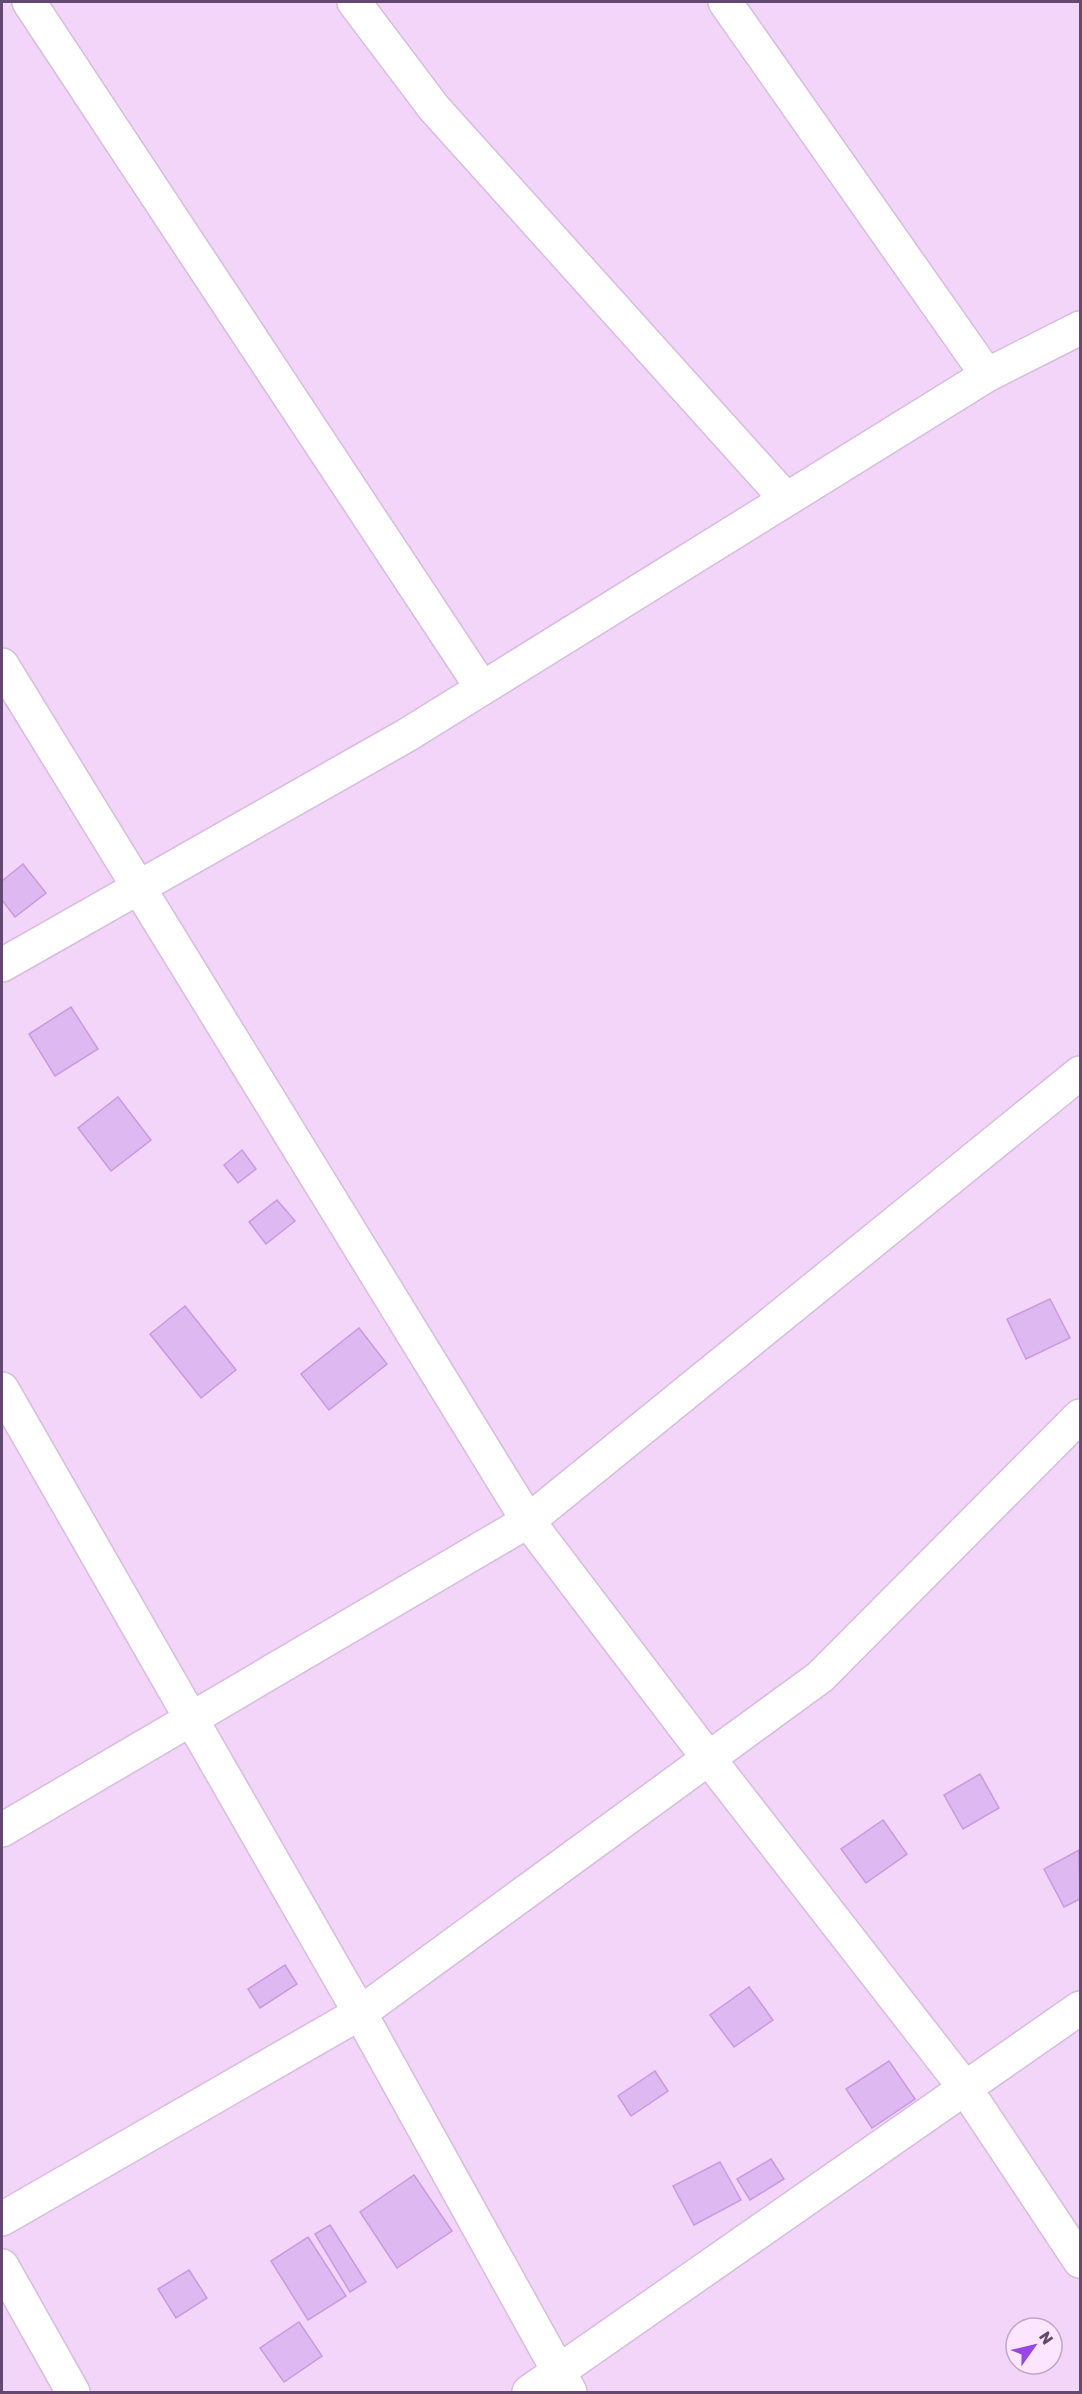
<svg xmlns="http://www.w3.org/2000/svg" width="1082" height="2394" viewBox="0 0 1082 2394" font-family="Rubik,sans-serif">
  <rect width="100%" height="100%" fill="#f9e0fb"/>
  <path fill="#f2d5f8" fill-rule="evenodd" d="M2,2H1080V2392H2ZM1016,2328H1052V2364H1016Z"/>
  <g fill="#deb8f0" stroke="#ca99e2" stroke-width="1.5">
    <path d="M23,864L46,893L15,917L2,900V881Z"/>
    <path d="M71,1007L98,1049L55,1076L29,1034Z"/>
    <path d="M118,1097L151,1140L111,1171L78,1128Z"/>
    <path d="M242,1150L256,1169L238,1183L224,1165Z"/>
    <path d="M277,1200L295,1221L266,1244L249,1222Z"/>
    <path d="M1050,1299L1070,1338L1026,1359L1007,1319Z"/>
    <path d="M185,1306L236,1370L201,1398L150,1334Z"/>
    <path d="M359,1328L387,1364L329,1410L301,1374Z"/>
    <path d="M980,1774L999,1808L963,1829L944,1795Z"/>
    <path d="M883,1820L907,1854L866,1883L841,1849Z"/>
    <path d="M1079,1850L1080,1899L1064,1907L1044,1869Z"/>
    <path d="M285,1965L297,1984L260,2008L248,1989Z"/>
    <path d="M749,1987L773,2020L734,2047L710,2015Z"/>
    <path d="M889,2061L915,2099L872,2128L846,2089Z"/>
    <path d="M655,2071L668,2091L631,2116L618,2096Z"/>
    <path d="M771,2159L784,2179L750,2200L737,2179Z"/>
    <path d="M720,2162L741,2200L694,2225L673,2186Z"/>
    <path d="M414,2175L452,2231L397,2268L360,2212Z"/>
    <path d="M330,2225L366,2282L350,2292L315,2234Z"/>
    <path d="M308,2237L346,2296L308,2320L271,2261Z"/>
    <path d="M189,2270L207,2298L176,2318L158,2289Z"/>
    <path d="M299,2322L322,2356L284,2382L260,2348Z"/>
  </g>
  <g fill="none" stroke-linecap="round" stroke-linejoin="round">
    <defs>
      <g id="street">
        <path d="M29,2L482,688"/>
        <path d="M354,2L434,108L786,499"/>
        <path d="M725,2L987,375"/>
        <path d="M2,665L528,1521L709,1759L965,2088L1080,2261"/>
        <path d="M2,965L407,735L987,375L1080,328"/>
        <path d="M2,1389L360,2013L570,2392"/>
        <path d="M2,1830L528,1521L1080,1073"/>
        <path d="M2,2219L360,2013L820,1677L1080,1416"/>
        <path d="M2,2266L73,2392"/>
        <path d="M529,2392L1080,2008"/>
      </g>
    </defs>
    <use href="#street" stroke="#d6bddf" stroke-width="36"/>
    <use href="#street" stroke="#fff" stroke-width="33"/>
  </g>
  <rect width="1082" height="2394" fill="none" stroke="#634871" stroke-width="6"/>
  <g transform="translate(1034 2346) rotate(56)"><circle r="28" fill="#fce6ff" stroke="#bfa7c6" stroke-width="1.5"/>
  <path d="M0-4.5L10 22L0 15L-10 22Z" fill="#9747e3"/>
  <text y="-9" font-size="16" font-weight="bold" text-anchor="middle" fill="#634871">N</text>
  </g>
</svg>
